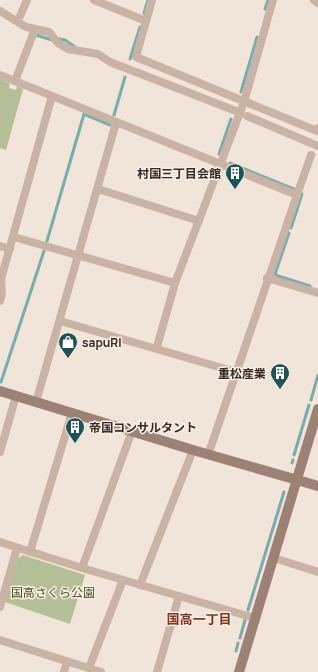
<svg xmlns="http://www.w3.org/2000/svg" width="318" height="672" viewBox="0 0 318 672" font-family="Manrope,'Noto Sans JP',sans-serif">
  <rect width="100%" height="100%" fill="#f1e4d8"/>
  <g fill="#b4bf98">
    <path d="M0,79L10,84L9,88L16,90L17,86L23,89L6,150L0,148Z"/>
    <path d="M23,555L85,575L70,624L5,602L18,558Z"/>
  </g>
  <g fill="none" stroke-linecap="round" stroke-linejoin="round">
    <g stroke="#77adae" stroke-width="3">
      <path d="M265,9L268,0"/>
      <path d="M144,13L148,0"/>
      <path d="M36,35L52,40"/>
      <path d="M59,39L65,40L75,47"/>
      <path d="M130,59L140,27"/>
      <path d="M241,92L257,37"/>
      <path d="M114,115L125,77"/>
      <path d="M219,154L231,119"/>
      <path d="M230,163L296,190"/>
      <path d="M291,228L302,194"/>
      <path d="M289,233L275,274L278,276L310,286"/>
      <path d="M47,241L84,114L110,125"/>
      <path d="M1,382L44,251"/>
      <path d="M311,400L318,375"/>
      <path d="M294,455L309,405"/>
      <path d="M292,463L293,460"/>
      <path d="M248,610L284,492"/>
      <path d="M240,638L245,620"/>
      <path d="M236,651L238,643"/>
    </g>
    <g stroke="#c8b3a4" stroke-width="8">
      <path d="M94,0L146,21"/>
      <path d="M152,0L136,57L317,131L318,128"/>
      <path d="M314,0L318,3"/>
      <path d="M0,11L26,27L49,32L58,43L68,49L98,54L110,62L236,111"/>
      <path d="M20,16L27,0"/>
      <path d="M0,75L297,195L208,455"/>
      <path d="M15,81L35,29"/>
      <path d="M247,116L318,146"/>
      <path d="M98,189L199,221"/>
      <path d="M297,195L311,155"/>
      <path d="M14,237L175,283"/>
      <path d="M0,246L10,249"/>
      <path d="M267,278L318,293"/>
      <path d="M0,301L2,294L1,279L52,96"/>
      <path d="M60,321L236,372"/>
      <path d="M157,347L175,283L244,102L273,0"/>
      <path d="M36,402L116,123"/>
      <path d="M0,452L16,396"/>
      <path d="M0,542L82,568L255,618"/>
      <path d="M30,552L72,413"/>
      <path d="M274,558L318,572"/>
      <path d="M82,568L132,431"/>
      <path d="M140,585L193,450"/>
      <path d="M0,607L17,548"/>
      <path d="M0,640L101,672"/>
      <path d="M89,668L123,580"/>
      <path d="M64,672L67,661"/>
      <path d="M157,672L179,596"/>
    </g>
    <g stroke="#9c8275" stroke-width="10">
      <path d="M0,391L193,450L318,486"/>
      <path d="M239,672L318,409"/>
    </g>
  </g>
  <defs>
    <symbol id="building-pin" viewBox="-11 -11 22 30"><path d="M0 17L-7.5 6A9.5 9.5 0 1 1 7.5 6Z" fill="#1c5355" stroke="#f9eee4"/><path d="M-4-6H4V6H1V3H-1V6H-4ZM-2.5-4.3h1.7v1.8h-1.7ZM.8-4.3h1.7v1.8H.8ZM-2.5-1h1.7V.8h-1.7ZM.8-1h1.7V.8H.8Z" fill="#fff"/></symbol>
    <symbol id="shop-pin" viewBox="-11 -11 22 30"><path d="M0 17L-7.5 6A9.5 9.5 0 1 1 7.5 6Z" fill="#1c5355" stroke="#f9eee4"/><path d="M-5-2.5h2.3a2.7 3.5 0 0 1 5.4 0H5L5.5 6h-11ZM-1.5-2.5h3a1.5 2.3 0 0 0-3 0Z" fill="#fff"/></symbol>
  </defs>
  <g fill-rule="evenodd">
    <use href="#building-pin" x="224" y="162" width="22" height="30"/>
    <use href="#shop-pin" x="57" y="331" width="22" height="30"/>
    <use href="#building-pin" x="269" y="362" width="22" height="30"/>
    <use href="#building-pin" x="64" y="416" width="22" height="30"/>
  </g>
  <g text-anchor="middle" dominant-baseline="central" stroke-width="3" stroke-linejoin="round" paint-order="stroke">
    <g font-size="12" font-weight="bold" fill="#342a26" stroke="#f9eee4" text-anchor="end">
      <text x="221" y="173">村国三丁目会館</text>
      <text x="82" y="342" text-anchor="start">sapuRI</text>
      <text x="266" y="373">重松産業</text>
      <text x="89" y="427" text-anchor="start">帝国コンサルタント</text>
    </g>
    <g font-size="12" fill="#455229" stroke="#f9eee4">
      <text x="53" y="592">国高さくら公園</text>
    </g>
    <g font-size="13" font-weight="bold" fill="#82331f" stroke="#f9eee4">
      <text x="199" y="619">国高一丁目</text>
    </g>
  </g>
</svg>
